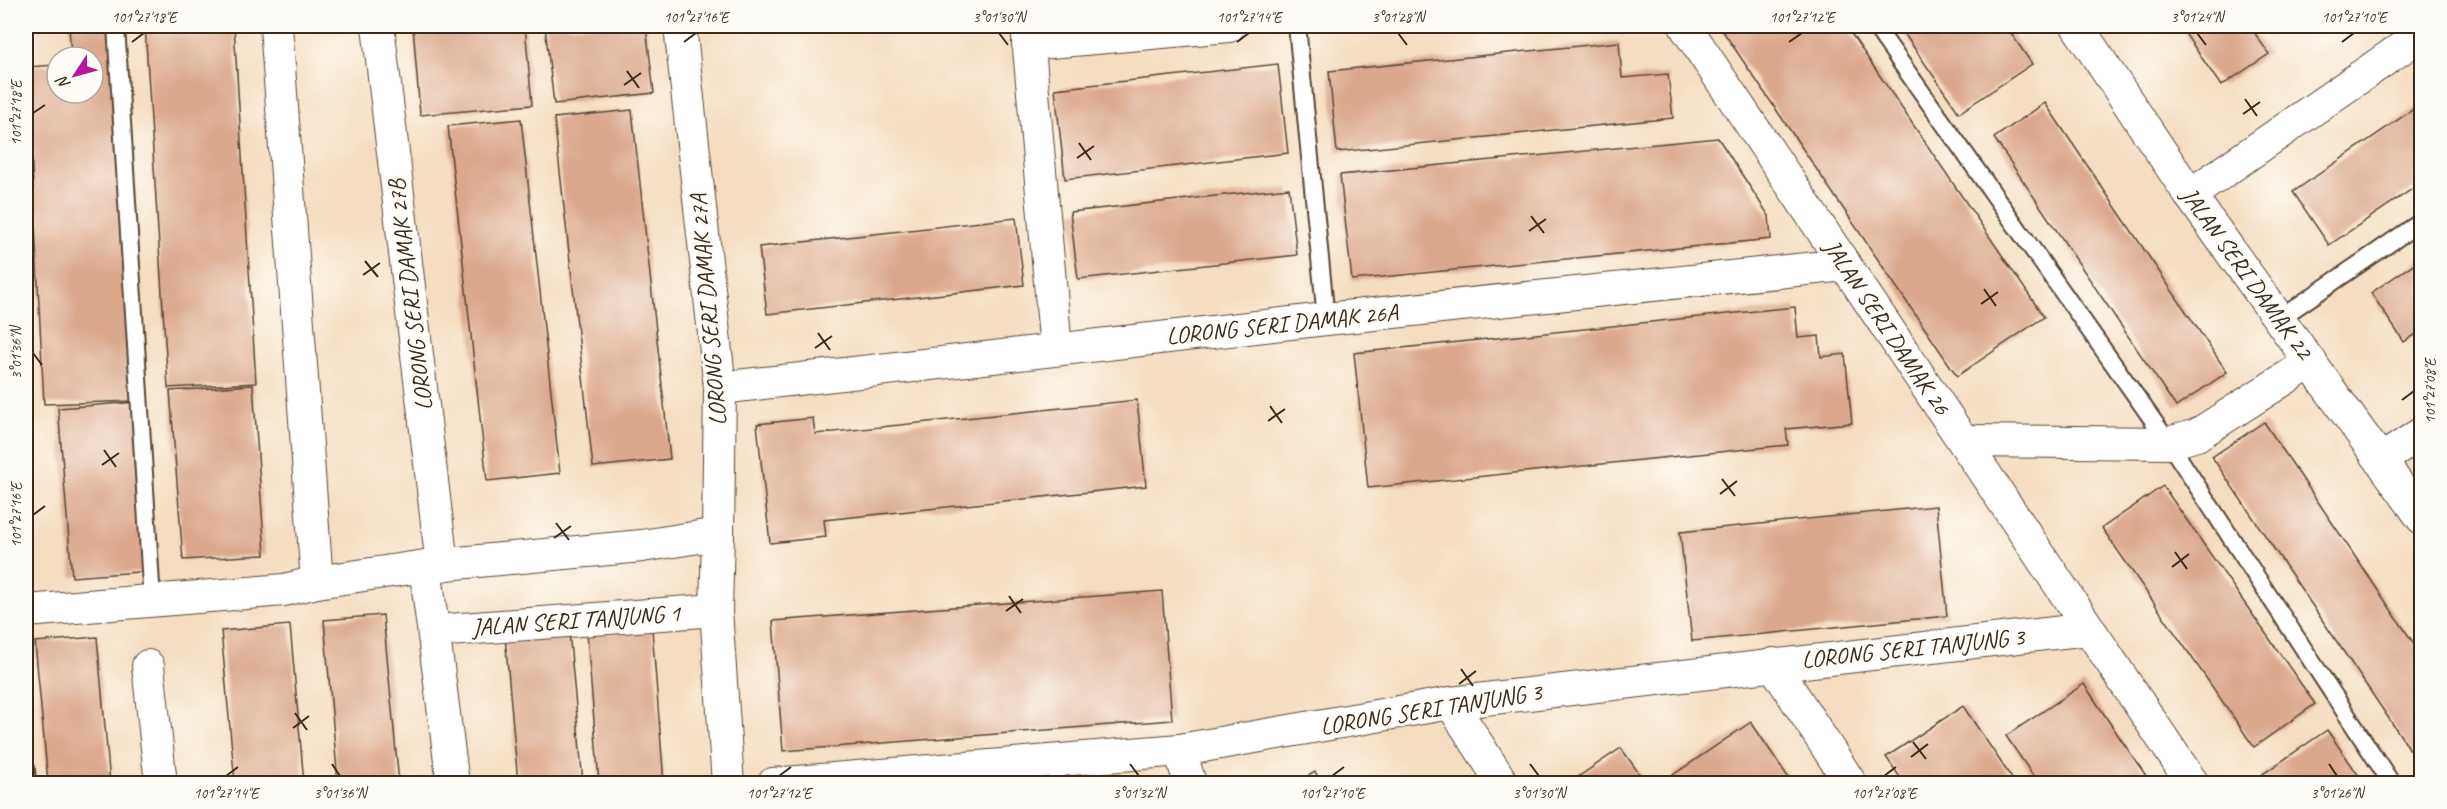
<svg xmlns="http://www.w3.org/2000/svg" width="2447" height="809" viewBox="0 0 2447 809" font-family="Caveat,sans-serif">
  <rect width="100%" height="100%" fill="#fdfcf7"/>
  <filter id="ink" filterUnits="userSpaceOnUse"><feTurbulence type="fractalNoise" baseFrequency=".0167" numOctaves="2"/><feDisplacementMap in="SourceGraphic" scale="12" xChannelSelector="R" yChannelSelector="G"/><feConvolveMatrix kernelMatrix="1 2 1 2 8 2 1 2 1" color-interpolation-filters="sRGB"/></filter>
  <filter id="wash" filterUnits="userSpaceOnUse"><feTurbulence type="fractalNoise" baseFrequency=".008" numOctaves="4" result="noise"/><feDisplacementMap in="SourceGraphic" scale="24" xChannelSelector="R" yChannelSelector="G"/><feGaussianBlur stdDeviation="1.35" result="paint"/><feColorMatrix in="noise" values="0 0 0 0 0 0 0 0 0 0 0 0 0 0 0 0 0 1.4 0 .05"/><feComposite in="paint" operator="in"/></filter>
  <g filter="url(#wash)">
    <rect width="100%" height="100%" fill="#f4ddc0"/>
    <g id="blocks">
      <g fill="#dca88b">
        <path d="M69,26H119L137,401L44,404L27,67L57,65V93H93V57H71Z"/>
        <path d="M145,26H234L256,383L168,388Z"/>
        <path d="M413,26H525L532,105L420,115Z"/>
        <path d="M545,26H646L654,93L554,104Z"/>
        <path d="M1728,26H1846L2044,317L1957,376L1722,30Z"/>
        <path d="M1899,26H2006L2032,64L1959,113Z"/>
        <path d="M2180,26H2250L2269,54L2221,86Z"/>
        <path d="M1619,42L1622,78L1668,74L1673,118L1337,152L1329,71Z"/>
        <path d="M1278,64L1288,153L1065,179L1055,89Z"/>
        <path d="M2045,103L2227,372L2176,407L1994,138Z"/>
        <path d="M2421,104V183L2329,245L2293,192Z"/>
        <path d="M632,110L670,459L593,467L554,118Z"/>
        <path d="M521,119L560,473L487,481L448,126Z"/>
        <path d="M1718,138L1769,216L1771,239L1352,280L1340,175Z"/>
        <path d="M1289,188L1297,255L1078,279L1070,212Z"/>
        <path d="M1016,218L1024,285L767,314L759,247Z"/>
        <path d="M2421,259V331L2404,342L2371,293Z"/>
        <path d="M1795,307L1798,338L1819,336L1821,357L1845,354L1852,423L1786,429L1788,445L1368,488L1354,353Z"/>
        <path d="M253,385L265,555L183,560L170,391Z"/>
        <path d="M1137,400L1146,486L824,520L826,537L770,543L757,424L813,418L815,434Z"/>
        <path d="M138,402L152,571L72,577L58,408Z"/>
        <path d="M2264,422L2421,654V766L2212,457Z"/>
        <path d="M2163,486L2315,704L2254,747L2102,528Z"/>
        <path d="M1936,506L1947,616L1692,641L1680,532Z"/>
        <path d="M1162,591L1172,720L783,751L773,621Z"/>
        <path d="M383,615L399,783H338L324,620Z"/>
        <path d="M290,625L304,783H235L221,631Z"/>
        <path d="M652,629L664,783H599L587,634Z"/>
        <path d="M569,631L583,783H518L505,636Z"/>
        <path d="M97,637L110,783H48L35,642Z"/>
        <path d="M2084,684L2122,741L2151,783H2038L2006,736Z"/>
        <path d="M1963,706L2015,783H1904L1886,757Z"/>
        <path d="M1751,722L1792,783H1679L1673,775Z"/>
        <path d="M2327,730L2364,783H2266L2260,776Z"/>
        <path d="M1621,748L1646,783H1569Z"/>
        <path d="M1315,772L1322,783H1296Z"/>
      </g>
    </g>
  </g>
  <g filter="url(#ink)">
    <use href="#blocks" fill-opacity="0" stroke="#574536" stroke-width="1.5"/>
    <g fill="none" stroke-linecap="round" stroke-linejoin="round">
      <defs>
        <g id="service">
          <path d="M116,26L152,601"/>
          <path d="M1297,26L1326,319"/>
          <path d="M1875,26L2169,443L2392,784"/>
          <path d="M2279,319L2422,221"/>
          <path d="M1055,760L1058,784"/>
          <path d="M26,769L27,784"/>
        </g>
        <g id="minor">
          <path d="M276,26L317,582L425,566L642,546L718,534L720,388L680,26"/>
          <path d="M378,26L442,565"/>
          <path d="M1027,26L1056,349"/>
          <path d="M1685,26L2193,784"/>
          <path d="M2077,26L2190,195L2422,518"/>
          <path d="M1028,44L1229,26"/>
          <path d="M2190,195L2422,34"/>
          <path d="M720,388L1326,319L1845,265"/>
          <path d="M1964,441L2169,443L2197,435L2311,362"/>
          <path d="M2381,460L2422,433"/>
          <path d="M718,534L716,610L728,784"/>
          <path d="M425,566L453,784"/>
          <path d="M26,611L284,590L317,582"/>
          <path d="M435,631L716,610"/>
          <path d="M1773,664L1851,784"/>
          <path d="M148,666L161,784"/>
          <path d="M1451,703L1503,784"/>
          <path d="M1180,750L1190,784"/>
          <path d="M773,784L1180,750L1451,703L2088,629"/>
        </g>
      </defs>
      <use href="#service" stroke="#574536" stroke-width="20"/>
      <use href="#minor" stroke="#574536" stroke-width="34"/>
      <use href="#service" stroke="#fff" stroke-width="16"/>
      <use href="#minor" stroke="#fff" stroke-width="32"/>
    </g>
  </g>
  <path fill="none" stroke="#3b2a1e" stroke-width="2" d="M999,33L1008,45M1398,33L1407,45M2197,33L2206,45M132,42L144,33M684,42L696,33M1237,42L1249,33M1789,42L1802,33M2342,42L2354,33M627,71L639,88M624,85L641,73M2245,99L2257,116M33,113L45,105M2243,114L2260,102M1079,143L1091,160M1077,158L1094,146M1531,216L1544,233M1529,231L1546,219M365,261L378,277M363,275L380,263M1984,289L1996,306M1981,304L1998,292M818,333L830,350M815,348L832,336M33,353L42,365M2402,400L2414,391M1270,406L1282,423M1268,421L1285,409M104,450L116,467M102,465L119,453M1722,479L1735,496M1720,494L1737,481M33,515L45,506M556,523L569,540M554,538L571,526M2175,552L2187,569M2172,567L2189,554M1009,596L1021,613M1006,611L1023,599M1461,669L1473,686M1459,684L1476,671M295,713L307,730M293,728L309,716M1913,742L1926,759M1911,757L1928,744M332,764L340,776M1130,764L1139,776M1530,764L1539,776M2329,764L2337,776M226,776L238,767M779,776L791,767M1332,776L1344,767M1884,776L1896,767"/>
  <g text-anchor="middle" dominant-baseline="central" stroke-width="6" stroke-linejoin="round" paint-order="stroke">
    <g font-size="24" fill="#3b2a1e" stroke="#fdfcf7">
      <text transform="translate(2247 273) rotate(54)">JALAN SERI DAMAK 22</text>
      <text transform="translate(410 295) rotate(-97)">LORONG SERI DAMAK 27B</text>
      <text transform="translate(708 310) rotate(-95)">LORONG SERI DAMAK 27A</text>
      <text transform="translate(1282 324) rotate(-6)">LORONG SERI DAMAK 26A</text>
      <text transform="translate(1887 327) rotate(56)">JALAN SERI DAMAK 26</text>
      <text transform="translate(576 620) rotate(-4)">JALAN SERI TANJUNG 1</text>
      <text transform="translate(1913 648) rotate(-6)">LORONG SERI TANJUNG 3</text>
      <text transform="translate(1431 709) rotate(-9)">LORONG SERI TANJUNG 3</text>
    </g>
  </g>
  <rect width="2447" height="809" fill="none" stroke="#fdfcf7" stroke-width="66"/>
  <g transform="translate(75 75) rotate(234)"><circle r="28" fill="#fdfcf7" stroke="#afa8a0" stroke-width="1.5"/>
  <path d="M0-4.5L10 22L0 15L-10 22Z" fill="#b5179e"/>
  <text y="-9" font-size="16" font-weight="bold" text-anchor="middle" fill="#3b2a1e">N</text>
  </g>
  <rect x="33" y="33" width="2381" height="743" fill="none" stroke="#3b2a1e" stroke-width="2"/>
  <g font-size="15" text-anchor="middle" fill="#3b2a1e">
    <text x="144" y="22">101°27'18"E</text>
    <text x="696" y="22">101°27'16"E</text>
    <text x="999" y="22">3°01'30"N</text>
    <text x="1249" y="22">101°27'14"E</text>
    <text x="1398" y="22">3°01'28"N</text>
    <text x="1802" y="22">101°27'12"E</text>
    <text x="2197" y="22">3°01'24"N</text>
    <text x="2354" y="22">101°27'10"E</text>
    <text transform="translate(16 113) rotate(-90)" y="5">101°27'18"E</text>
    <text transform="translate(16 353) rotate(-90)" y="5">3°01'36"N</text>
    <text transform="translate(2430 391) rotate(-90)" y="5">101°27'08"E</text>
    <text transform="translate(16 515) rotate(-90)" y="5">101°27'16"E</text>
    <text x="226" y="798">101°27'14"E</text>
    <text x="340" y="798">3°01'36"N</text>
    <text x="779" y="798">101°27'12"E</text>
    <text x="1139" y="798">3°01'32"N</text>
    <text x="1332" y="798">101°27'10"E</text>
    <text x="1539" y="798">3°01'30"N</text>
    <text x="1884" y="798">101°27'08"E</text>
    <text x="2337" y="798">3°01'26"N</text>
  </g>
</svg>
